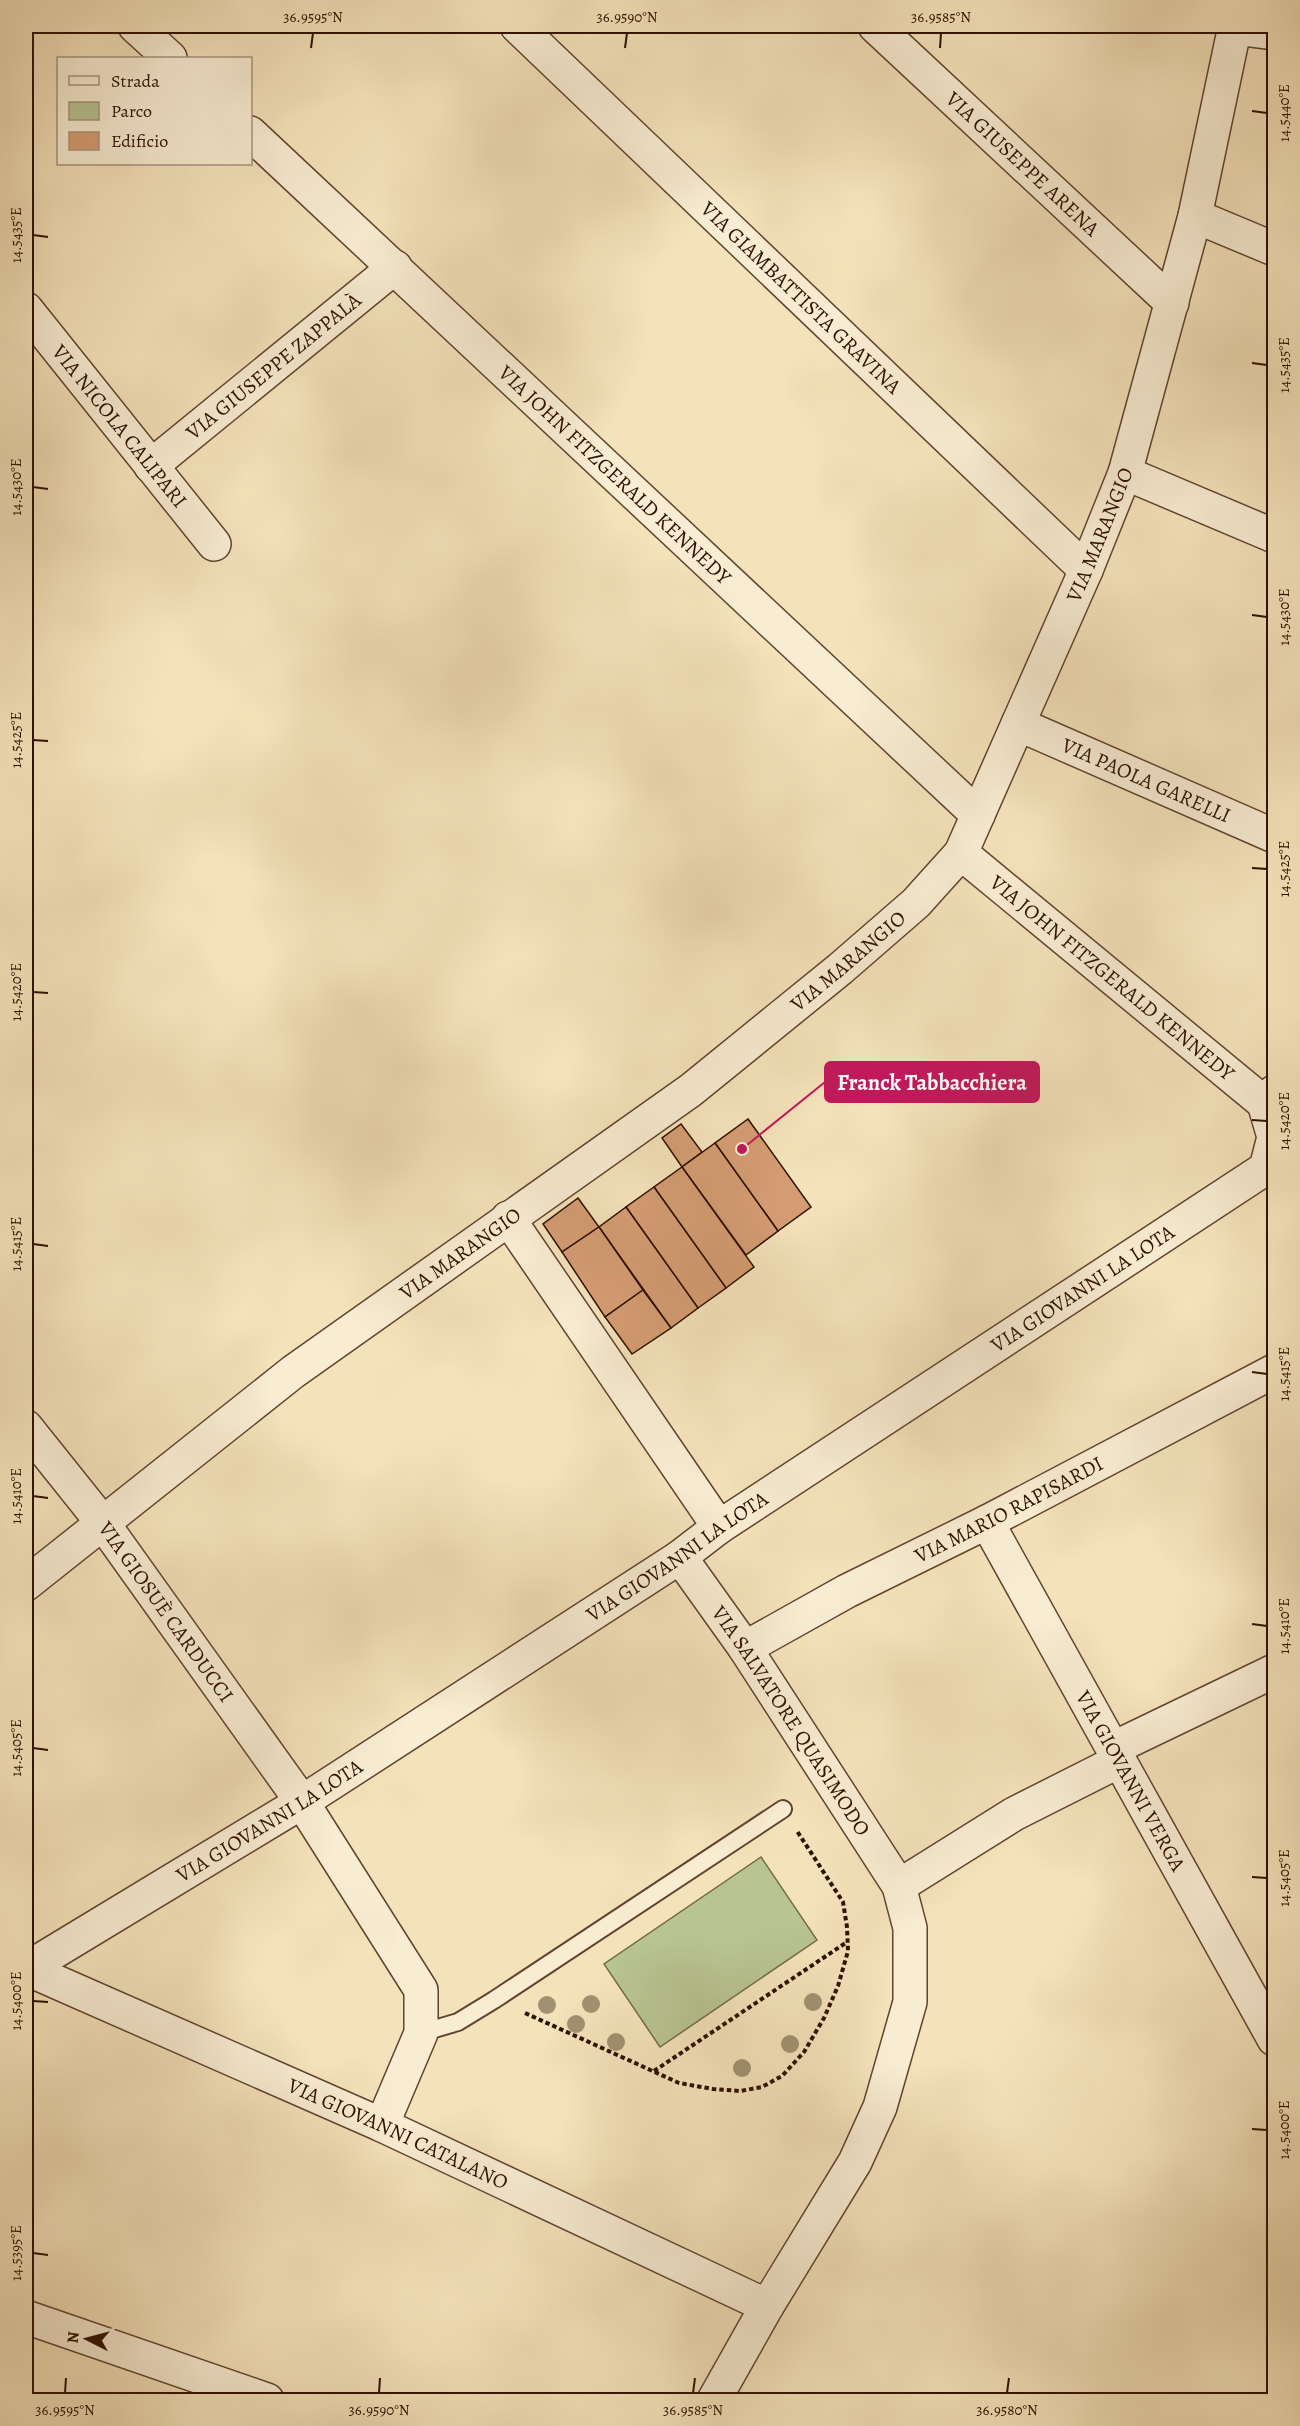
<svg xmlns="http://www.w3.org/2000/svg" width="1300" height="2426" viewBox="0 0 1300 2426" font-family="Alegreya,serif">
  <rect width="100%" height="100%" fill="#f4e2ba"/>
  <filter id="stains"><feTurbulence type="fractalNoise" baseFrequency=".00333" numOctaves="4"/><feColorMatrix values="0 0 0 0 .2 0 0 0 0 .09 0 0 0 0 .02 0 0 0 .5 -.17"/></filter>
  <radialGradient id="worn" r=".72"><stop offset=".6" stop-color="#630" stop-opacity="0"/><stop offset="1" stop-color="#630" stop-opacity=".3"/></radialGradient>
  <path fill="#b8c492" stroke="#736a4a" stroke-width="1.5" d="M761,1857L817,1940L660,2047L604,1964Z"/>
  <g fill="#d49c73" stroke="#2e1001" stroke-width="1.5">
    <path d="M748,1119L811,1207L778,1231L715,1143Z"/>
    <path d="M681,1124L702,1152L682,1167L662,1138Z"/>
    <path d="M715,1143L778,1231L746,1255L682,1167Z"/>
    <path d="M682,1167L754,1267L726,1288L654,1187Z"/>
    <path d="M654,1187L726,1288L698,1308L626,1207Z"/>
    <path d="M578,1198L599,1227L562,1252L543,1224Z"/>
    <path d="M626,1207L698,1308L671,1328L599,1227Z"/>
    <path d="M599,1227L643,1290L605,1317L562,1252Z"/>
    <path d="M643,1290L671,1328L632,1354L605,1317Z"/>
  </g>
  <g fill="none" stroke-linecap="round" stroke-linejoin="round">
    <defs>
      <path id="service" d="M421,2033L458,2022L494,2000L783,1809"/>
      <g id="minor">
        <path d="M135,26L170,58"/>
        <path id="s1" d="M517,26L1086,570"/>
        <path id="s2" d="M875,26L1172,303"/>
        <path d="M1234,28L1274,33"/>
        <path id="s3" d="M250,133L978,815"/>
        <path id="s4" d="M26,309L214,544"/>
        <path id="s5" d="M151,466L395,267"/>
        <path d="M1125,473L1274,536"/>
        <path id="s6" d="M1018,724L1274,836"/>
        <path id="s7" d="M961,853L1264,1103"/>
        <path d="M508,1218L719,1527"/>
        <path id="s8" d="M26,1427L102,1522L302,1802L421,1990V2033L382,2125"/>
        <path id="s9" d="M987,1522L1274,2039"/>
        <path id="s10" d="M680,1557L745,1648L899,1886L910,1928V2002L880,2107L855,2162L767,2306L714,2400"/>
        <path id="s11" d="M745,1648L847,1591L987,1522L1274,1371"/>
        <path d="M1114,1748L1274,1671"/>
        <path d="M899,1886L1014,1814L1119,1761"/>
        <path id="s12" d="M27,1969L382,2125L767,2306"/>
        <path d="M26,2317L267,2400"/>
      </g>
      <g id="tertiary">
        <path d="M1195,216L1274,249"/>
        <path id="s13" d="M26,1584L293,1372L691,1090L840,969L916,903L961,853L1086,570L1125,473L1195,216L1235,26"/>
        <path id="s14" d="M26,1969L302,1802L680,1557L719,1527L1266,1168L1274,1137L1264,1103L1274,1092"/>
      </g>
    </defs>
    <use href="#service" stroke="#60442f" stroke-width="20"/>
    <use href="#minor" stroke="#60442f" stroke-width="36"/>
    <use href="#tertiary" stroke="#60442f" stroke-width="36"/>
    <g stroke="#2e1001" stroke-width="4" stroke-dasharray="4.5 3" stroke-linecap="butt">
      <path d="M525,2013L679,2083L713,2089L740,2091L762,2087L782,2076L804,2052L824,2018L838,1986L848,1951L847,1927L843,1902L797,1831"/>
      <path d="M654,2071L847,1942"/>
    </g>
    <use href="#service" stroke="#f8ecd2" stroke-width="16"/>
    <use href="#minor" stroke="#f8ecd2" stroke-width="33"/>
    <use href="#tertiary" stroke="#f8ecd2" stroke-width="33"/>
  </g>
  <g fill="#a29170">
    <circle cx="813" cy="2002" r="9"/>
    <circle cx="591" cy="2004" r="9"/>
    <circle cx="547" cy="2005" r="9"/>
    <circle cx="576" cy="2024" r="9"/>
    <circle cx="616" cy="2042" r="9"/>
    <circle cx="790" cy="2044" r="9"/>
    <circle cx="742" cy="2068" r="9"/>
  </g>
  <path fill="none" stroke="#2e1001" stroke-width="2" d="M311,48L313,33M625,48L627,33M940,48L941,33M1252,111L1267,113M33,235L48,237M1252,363L1267,365M33,487L48,489M1252,615L1267,617M33,740L48,741M1252,868L1267,869M33,992L48,993M1252,1120L1267,1121M33,1244L48,1246M1252,1372L1267,1374M33,1496L48,1498M1252,1624L1267,1626M33,1748L48,1750M1252,1877L1267,1878M33,2001L48,2002M1252,2129L1267,2130M33,2253L48,2255M65,2393L66,2378M379,2393L380,2378M693,2393L695,2378M1007,2393L1009,2378"/>
  <g text-anchor="middle" dominant-baseline="central" stroke-width="4.5" stroke-linejoin="round" paint-order="stroke">
    <g font-size="21" fill="#2e1001" stroke="#f8ecd2">
      <text stroke="none"><textPath href="#s2" startOffset="202">VIA GIUSEPPE ARENA</textPath></text>
      <text stroke="none"><textPath href="#s1" startOffset="393">VIA GIAMBATTISTA GRAVINA</textPath></text>
      <text stroke="none"><textPath href="#s5" startOffset="158">VIA GIUSEPPE ZAPPALÀ</textPath></text>
      <text stroke="none"><textPath href="#s4" startOffset="150">VIA NICOLA CALIPARI</textPath></text>
      <text stroke="none"><textPath href="#s3" startOffset="500">VIA JOHN FITZGERALD KENNEDY</textPath></text>
      <text stroke="none"><textPath href="#s13" startOffset="1536">VIA MARANGIO</textPath></text>
      <text stroke="none"><textPath href="#s6" startOffset="140">VIA PAOLA GARELLI</textPath></text>
      <text stroke="none"><textPath href="#s13" startOffset="1032">VIA MARANGIO</textPath></text>
      <text stroke="none"><textPath href="#s7" startOffset="196">VIA JOHN FITZGERALD KENNEDY</textPath></text>
      <text stroke="none"><textPath href="#s13" startOffset="546">VIA MARANGIO</textPath></text>
      <text stroke="none"><textPath href="#s14" startOffset="1257">VIA GIOVANNI LA LOTA</textPath></text>
      <text stroke="none"><textPath href="#s11" startOffset="298">VIA MARIO RAPISARDI</textPath></text>
      <text stroke="none"><textPath href="#s14" startOffset="771">VIA GIOVANNI LA LOTA</textPath></text>
      <text stroke="none"><textPath href="#s8" startOffset="232">VIA GIOSUÈ CARDUCCI</textPath></text>
      <text stroke="none"><textPath href="#s10" startOffset="198">VIA SALVATORE QUASIMODO</textPath></text>
      <text stroke="none"><textPath href="#s9" startOffset="296">VIA GIOVANNI VERGA</textPath></text>
      <text stroke="none"><textPath href="#s14" startOffset="285">VIA GIOVANNI LA LOTA</textPath></text>
      <text stroke="none"><textPath href="#s12" startOffset="406">VIA GIOVANNI CATALANO</textPath></text>
    </g>
  </g>
  <path fill="none" stroke="#c2185b" stroke-width="2" d="M742 1149L825 1082"/>
  <circle fill="#c2185b" stroke="#f8ecd2" stroke-width="2" cx="742" cy="1149" r="6"/>
  <rect fill="#c2185b" stroke="#c2185b" stroke-width="2" x="825" y="1062" width="214" height="40" rx="6"/>
  <g font-size="22" text-anchor="middle" font-weight="bold" fill="#fff">
    <text x="932" y="1090">Franck Tabbacchiera</text>
  </g>
  <rect width="1300" height="2426" fill="none" stroke="#f4e2ba" stroke-width="66"/>
  <rect x="57" y="57" width="195" height="108" fill="#f8ecd2" stroke="#a7947e" stroke-width="1.5"/>
  <rect x="69" y="76" width="30" height="9" fill="#f8ecd2" stroke="#a7947e" stroke-width="1.5"/>
  <text x="111" y="87" font-size="18" fill="#2e1001">Strada</text>
  <rect x="69" y="102" width="30" height="18" fill="#b8c492" stroke="#a7947e" stroke-width="1.5"/>
  <text x="111" y="117" font-size="18" fill="#2e1001">Parco</text>
  <rect x="69" y="132" width="30" height="18" fill="#d49c73" stroke="#a7947e" stroke-width="1.5"/>
  <text x="111" y="147" font-size="18" fill="#2e1001">Edificio</text>
  <g transform="translate(87 2339) rotate(276)" stroke="#f8ecd2" stroke-width="4.5" paint-order="stroke">
  <path d="M0-4.5L10 22L0 15L-10 22Z" fill="#2e1001"/>
  <text y="-9" font-size="16" font-weight="bold" text-anchor="middle" fill="#2e1001">N</text>
  </g>
  <rect x="33" y="33" width="1234" height="2360" fill="none" stroke="#2e1001" stroke-width="2"/>
  <g font-size="15" text-anchor="middle" fill="#2e1001">
    <text x="313" y="22">36.9595°N</text>
    <text x="627" y="22">36.9590°N</text>
    <text x="941" y="22">36.9585°N</text>
    <text transform="translate(1284 113) rotate(-90)" y="5">14.5440°E</text>
    <text transform="translate(16 235) rotate(-90)" y="5">14.5435°E</text>
    <text transform="translate(1284 365) rotate(-90)" y="5">14.5435°E</text>
    <text transform="translate(16 487) rotate(-90)" y="5">14.5430°E</text>
    <text transform="translate(1284 617) rotate(-90)" y="5">14.5430°E</text>
    <text transform="translate(16 740) rotate(-90)" y="5">14.5425°E</text>
    <text transform="translate(1284 869) rotate(-90)" y="5">14.5425°E</text>
    <text transform="translate(16 992) rotate(-90)" y="5">14.5420°E</text>
    <text transform="translate(1284 1121) rotate(-90)" y="5">14.5420°E</text>
    <text transform="translate(16 1244) rotate(-90)" y="5">14.5415°E</text>
    <text transform="translate(1284 1374) rotate(-90)" y="5">14.5415°E</text>
    <text transform="translate(16 1496) rotate(-90)" y="5">14.5410°E</text>
    <text transform="translate(1284 1626) rotate(-90)" y="5">14.5410°E</text>
    <text transform="translate(16 1748) rotate(-90)" y="5">14.5405°E</text>
    <text transform="translate(1284 1878) rotate(-90)" y="5">14.5405°E</text>
    <text transform="translate(16 2001) rotate(-90)" y="5">14.5400°E</text>
    <text transform="translate(1284 2130) rotate(-90)" y="5">14.5400°E</text>
    <text transform="translate(16 2253) rotate(-90)" y="5">14.5395°E</text>
    <text x="65" y="2415">36.9595°N</text>
    <text x="379" y="2415">36.9590°N</text>
    <text x="693" y="2415">36.9585°N</text>
    <text x="1007" y="2415">36.9580°N</text>
  </g>
  <rect width="100%" height="100%" filter="url(#stains)"/>
  <rect width="100%" height="100%" fill="url(#worn)"/>
</svg>
